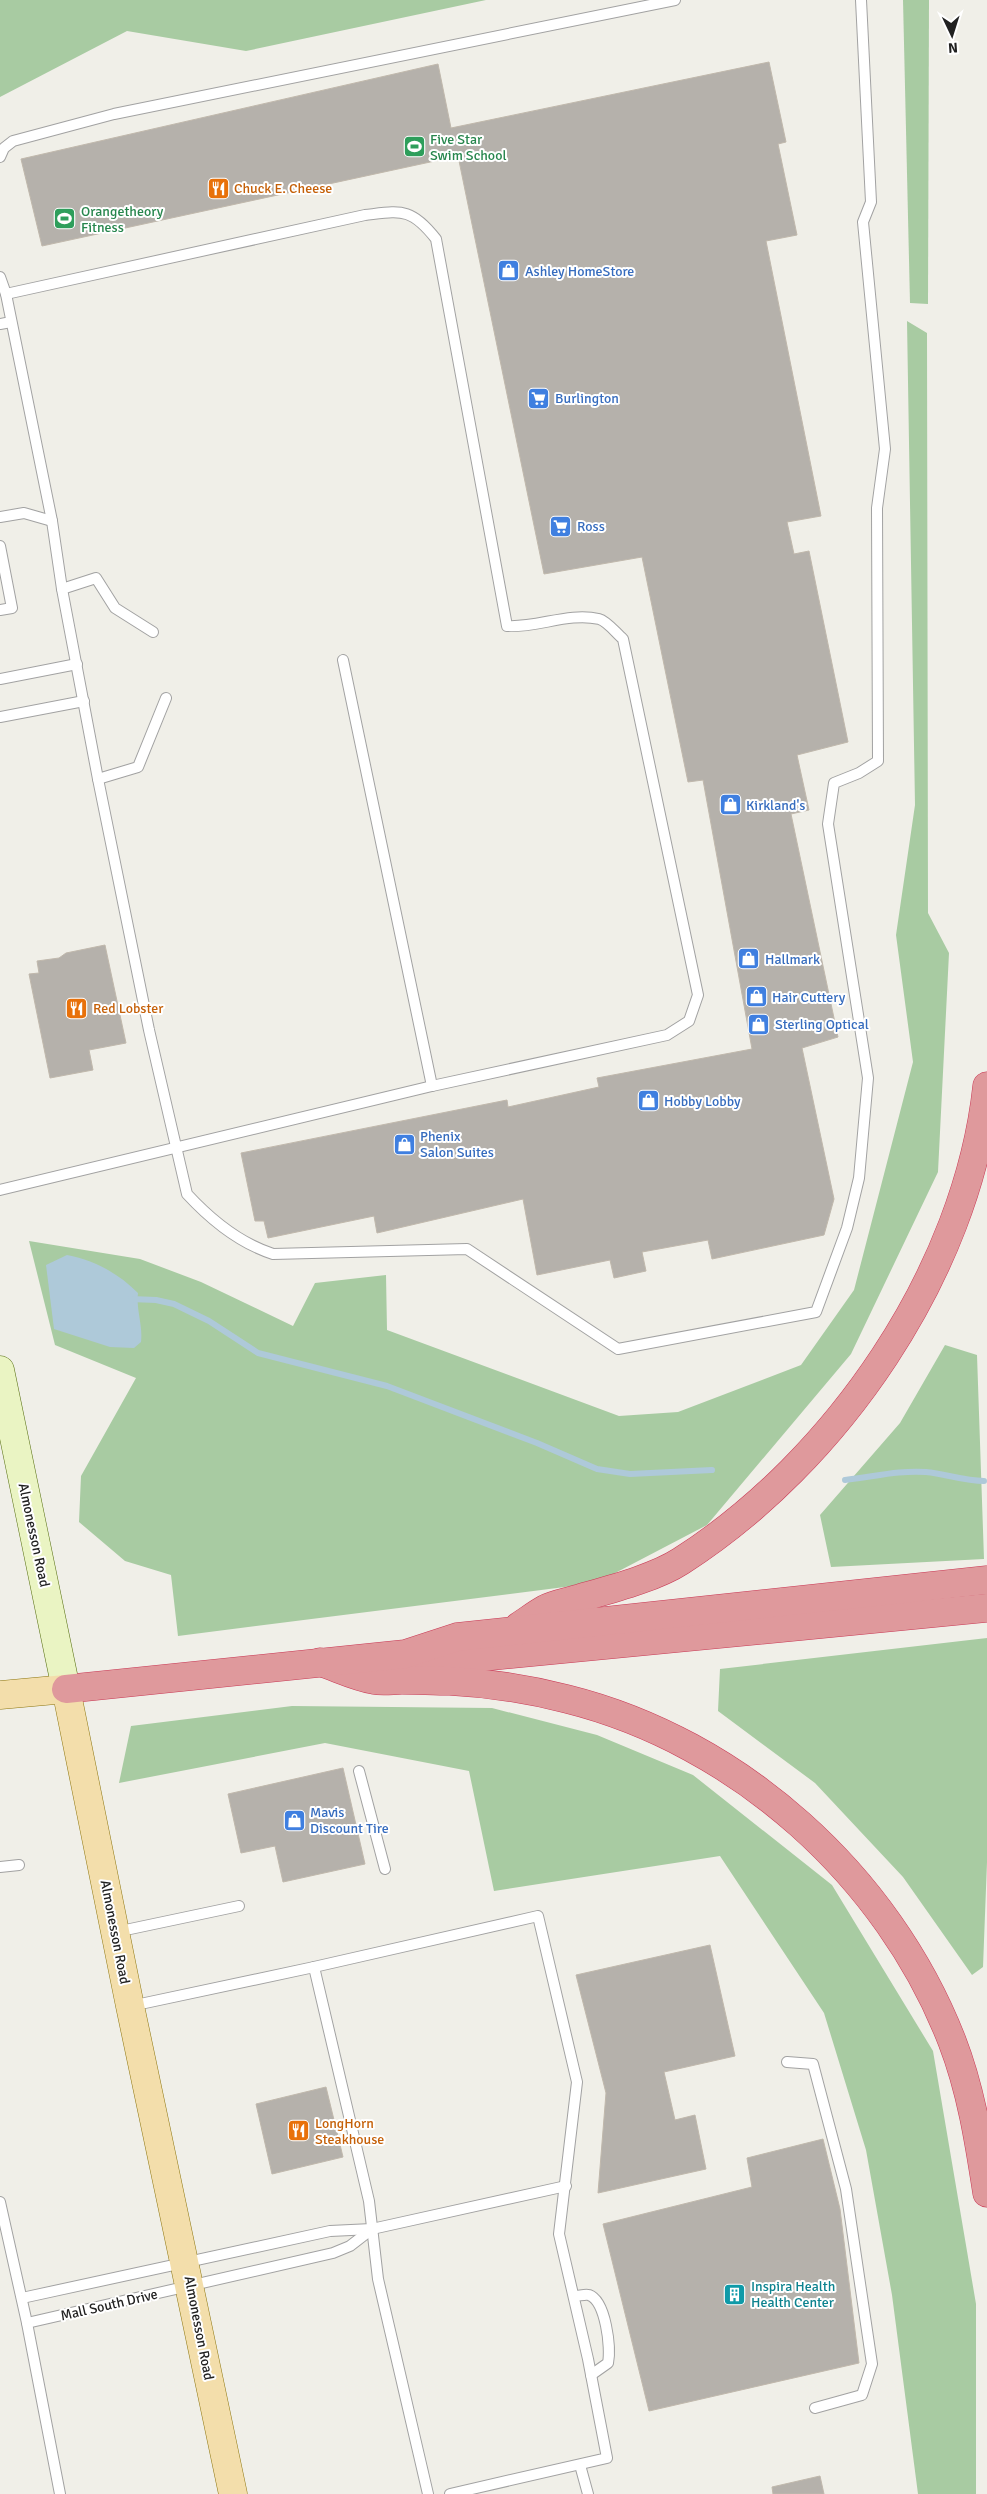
<svg xmlns="http://www.w3.org/2000/svg" width="987" height="2494" viewBox="0 0 987 2494" font-family="Signika,sans-serif">
  <rect width="100%" height="100%" fill="#f0efe8"/>
  <g fill="#a8cba2">
    <path d="M0,0H486L246,51L127,31L0,97Z"/>
    <path d="M903,0H929L928,304L910,303Z"/>
    <path d="M907,321L927,333L928,913L949,953L938,1172L851,1354L707,1525L596,1583L178,1636L171,1575L125,1561L79,1522L81,1476L136,1378L55,1345L29,1241L140,1259L201,1282L293,1326L315,1283L386,1275L387,1330L619,1416L678,1412L801,1365L854,1290L913,1062L896,935L915,805Z"/>
    <path d="M945,1345L977,1355L984,1559L831,1567L820,1515L900,1423Z"/>
    <path d="M987,1638V1862L983,1967L972,1975L903,1877L815,1783L718,1711L720,1669Z"/>
    <path d="M292,1706L492,1708L597,1735L693,1775L832,1885L933,2051L976,2304V2494H918L892,2295L866,2150L824,2013L720,1856L494,1891L469,1771L325,1743L119,1783L131,1726Z"/>
  </g>
  <path fill="#aec9d9" d="M67,1255C94,1260 118,1273 138,1293C136,1310 143,1325 141,1342L134,1348L110,1347L54,1329L46,1265Z"/>
  <g fill="none" stroke-linecap="round" stroke-linejoin="round">
    <g stroke="#aec9d9" stroke-width="6">
      <path d="M131,1299L156,1300L174,1304L209,1321L258,1353L387,1386L537,1443L597,1469L630,1474L712,1470"/>
      <path d="M845,1480C873,1477 899,1470 926,1472C946,1474 964,1481 984,1481"/>
    </g>
  </g>
  <g fill="#b5b1ab" stroke="#c0b8ac">
    <path d="M769,62L786,142L778,144L797,235L766,241L821,516L787,522L794,554L809,551L848,742L797,755L809,810L791,814L838,1037L802,1048L834,1199L824,1235L712,1259L708,1240L642,1252L646,1271L614,1278L610,1260L537,1275L523,1199L377,1233L374,1216L268,1238L264,1221H255L241,1153L507,1100L508,1107L599,1087L597,1078L752,1049L703,780L688,782L642,557L544,574L458,156L42,246L21,159L438,64L451,128Z"/>
    <path d="M105,945L126,1043L89,1050L93,1070L50,1078L29,974L39,973L37,961L59,958L66,953Z"/>
    <path d="M343,1768L365,1864L283,1882L275,1846L241,1853L228,1794Z"/>
    <path d="M710,1945L735,2056L664,2072L675,2120L695,2115L706,2169L598,2193L606,2093L576,1975Z"/>
    <path d="M326,2087L343,2157L272,2174L256,2104Z"/>
    <path d="M823,2139L840,2209L859,2363L649,2411L603,2224L752,2187L747,2158Z"/>
    <path d="M820,2476L824,2494H773L772,2487Z"/>
  </g>
  <g fill="none" stroke-linecap="round" stroke-linejoin="round">
    <defs>
      <g id="lane">
        <path d="M0,157L4,148L13,141L114,114L675,0"/>
        <path d="M0,277L6,294L52,521L62,589L98,779L149,1030L187,1194C211,1220 239,1243 273,1254L467,1249L618,1349L816,1312L847,1228L859,1178L868,1078L828,824L834,783L859,773L878,761L877,508L885,449L863,222L871,202L861,0"/>
        <path d="M0,324L11,322"/>
        <path d="M0,517L24,513L52,521"/>
        <path d="M0,546L12,608L0,610"/>
        <path d="M62,589L96,578L115,608L153,632"/>
        <path d="M343,660L432,1086"/>
        <path d="M0,679L77,664"/>
        <path d="M0,717L84,701"/>
        <path d="M98,779L138,767L166,698"/>
        <path d="M0,1190L432,1086L667,1035L689,1021L698,995L623,639C616,633 607,621 599,619C569,612 537,628 507,626L436,239C411,207 401,211 365,215L6,294"/>
        <path d="M359,1771L385,1869"/>
        <path d="M0,1867L19,1865"/>
        <path d="M116,1932L239,1906"/>
        <path d="M314,1967L538,1916L577,2082L559,2234L588,2359L607,2458L450,2494"/>
        <path d="M131,2006L314,1967L369,2201L378,2279L428,2494"/>
        <path d="M787,2062L813,2064L846,2189L872,2364L862,2395L815,2408"/>
        <path d="M0,2202L27,2323L60,2494"/>
        <path d="M574,2296C579,2296 585,2294 589,2295C606,2301 611,2348 608,2363L591,2375"/>
        <path d="M22,2298L330,2231L372,2229L566,2186"/>
        <path d="M27,2323L333,2253L350,2246L372,2229"/>
        <path d="M580,2465L588,2494"/>
      </g>
      <path id="secondary" d="M0,1370L66,1689"/>
      <path id="primary" d="M0,1695L66,1689L130,2006L233,2494"/>
      <g id="highway">
        <path d="M519,1626C527,1621 536,1614 545,1609C554,1604 567,1602 577,1599C608,1590 655,1578 681,1561C837,1461 967,1272 987,1086"/>
        <path d="M416,1655L461,1659L987,1608"/>
        <path d="M320,1662C338,1668 356,1677 374,1680C383,1682 393,1680 402,1680C418,1680 434,1681 450,1681C489,1683 528,1689 567,1699C739,1742 888,1876 952,2041C971,2090 979,2141 987,2193"/>
        <path d="M66,1689L405,1654L457,1637L512,1631L987,1580"/>
      </g>
    </defs>
    <use href="#lane" stroke="#a2a2a2" stroke-width="12"/>
    <use href="#secondary" stroke="#576f11" stroke-width="29"/>
    <use href="#primary" stroke="#8d7610" stroke-width="29"/>
    <use href="#highway" stroke="#c93a56" stroke-width="29"/>
    <use href="#lane" stroke="#fff" stroke-width="10"/>
    <use href="#secondary" stroke="#eaf4c3" stroke-width="28"/>
    <use href="#primary" stroke="#f3deab" stroke-width="28"/>
    <use href="#highway" stroke="#df999c" stroke-width="28"/>
  </g>
  <defs>
    <symbol id="stadium-square" viewBox="-11 -11 22 22"><rect x="-9" y="-9" width="18" height="18" rx="4" fill="#2e9e5b" stroke="#fff"/><path d="M0-5a6.5 5 0 1 0 0 10a6.5 5 0 1 0 0-10ZM-3.5-1.8h7v3.6h-7Z" fill="#fff"/></symbol>
    <symbol id="restaurant-square" viewBox="-11 -11 22 22"><rect x="-9" y="-9" width="18" height="18" rx="4" fill="#e8710a" stroke="#fff"/><path d="M-5-6h1v4h1v-4h1v4h1v-4h1v5L-1.5 .5V6h-2V.5L-5-1ZM5-6V6H3V1.5H1.5Q1.5-4 5-6Z" fill="#fff"/></symbol>
    <symbol id="shop-square" viewBox="-11 -11 22 22"><rect x="-9" y="-9" width="18" height="18" rx="4" fill="#3f7fe0" stroke="#fff"/><path d="M-5-2.5h2.3a2.7 3.5 0 0 1 5.4 0H5L5.5 6h-11ZM-1.5-2.5h3a1.5 2.3 0 0 0-3 0Z" fill="#fff"/></symbol>
    <symbol id="supermarket-square" viewBox="-11 -11 22 22"><rect x="-9" y="-9" width="18" height="18" rx="4" fill="#3f7fe0" stroke="#fff"/><path d="M-6-5.5h2.5l.6 2H6L4.5 2H-2.5L-4.4-4H-6ZM-1.5 3.2a1.3 1.3 0 1 0 .1 0ZM3 3.2a1.3 1.3 0 1 0 .1 0Z" fill="#fff"/></symbol>
    <symbol id="building-square" viewBox="-11 -11 22 22"><rect x="-9" y="-9" width="18" height="18" rx="4" fill="#0f9aa8" stroke="#fff"/><path d="M-4-6H4V6H1V3H-1V6H-4ZM-2.5-4.3h1.7v1.8h-1.7ZM.8-4.3h1.7v1.8H.8ZM-2.5-1h1.7V.8h-1.7ZM.8-1h1.7V.8H.8Z" fill="#fff"/></symbol>
  </defs>
  <g fill-rule="evenodd">
    <use href="#stadium-square" x="402" y="134" width="25" height="25"/>
    <use href="#restaurant-square" x="206" y="176" width="25" height="25"/>
    <use href="#stadium-square" x="52" y="206" width="25" height="25"/>
    <use href="#shop-square" x="496" y="258" width="25" height="25"/>
    <use href="#supermarket-square" x="526" y="386" width="25" height="25"/>
    <use href="#supermarket-square" x="548" y="514" width="25" height="25"/>
    <use href="#shop-square" x="718" y="792" width="25" height="25"/>
    <use href="#shop-square" x="736" y="946" width="25" height="25"/>
    <use href="#shop-square" x="744" y="984" width="25" height="25"/>
    <use href="#restaurant-square" x="64" y="996" width="25" height="25"/>
    <use href="#shop-square" x="746" y="1012" width="25" height="25"/>
    <use href="#shop-square" x="636" y="1088" width="25" height="25"/>
    <use href="#shop-square" x="392" y="1132" width="25" height="25"/>
    <use href="#shop-square" x="282" y="1808" width="25" height="25"/>
    <use href="#restaurant-square" x="286" y="2118" width="25" height="25"/>
    <use href="#building-square" x="722" y="2282" width="25" height="25"/>
  </g>
  <g text-anchor="middle" dominant-baseline="central" stroke-width="4" stroke-linejoin="round" paint-order="stroke">
    <g font-size="14" fill="#27864d" stroke="#fff" text-anchor="start">
      <text x="430" y="139">Five Star<tspan x="430" dy="16">Swim School</tspan></text>
      <text x="81" y="211">Orangetheory<tspan x="81" dy="16">Fitness</tspan></text>
    </g>
    <g font-size="14" fill="#c56008" stroke="#fff" text-anchor="start">
      <text x="234" y="188">Chuck E. Cheese</text>
      <text x="93" y="1008">Red Lobster</text>
      <text x="315" y="2123">LongHorn<tspan x="315" dy="16">Steakhouse</tspan></text>
    </g>
    <g font-size="14" fill="#366cbe" stroke="#fff" text-anchor="start">
      <text x="525" y="271">Ashley HomeStore</text>
      <text x="555" y="398">Burlington</text>
      <text x="577" y="526">Ross</text>
      <text x="746" y="805">Kirkland's</text>
      <text x="765" y="959">Hallmark</text>
      <text x="772" y="997">Hair Cuttery</text>
      <text x="775" y="1024">Sterling Optical</text>
      <text x="664" y="1101">Hobby Lobby</text>
      <text x="420" y="1136">Phenix<tspan x="420" dy="16">Salon Suites</tspan></text>
      <text x="310" y="1812">Mavis<tspan x="310" dy="16">Discount Tire</tspan></text>
    </g>
    <g font-size="14" fill="#212121" stroke="#fff">
      <text transform="translate(34 1535) rotate(78)">Almonesson Road</text>
      <text transform="translate(115 1932) rotate(79)">Almonesson Road</text>
      <text transform="translate(109 2305) rotate(-13)">Mall South Drive</text>
      <text transform="translate(199 2328) rotate(79)">Almonesson Road</text>
    </g>
    <g font-size="14" fill="#0d838f" stroke="#fff" text-anchor="start">
      <text x="751" y="2286">Inspira Health<tspan x="751" dy="16">Health Center</tspan></text>
    </g>
  </g>
  <g transform="translate(952 35) rotate(176)" stroke="#ffffff" stroke-width="4" paint-order="stroke">
  <path d="M0-4L9 19L0 12L-9 19Z" fill="#212121"/>
  <text y="-8" font-size="14" font-weight="bold" text-anchor="middle" fill="#212121">N</text>
  </g>
</svg>
